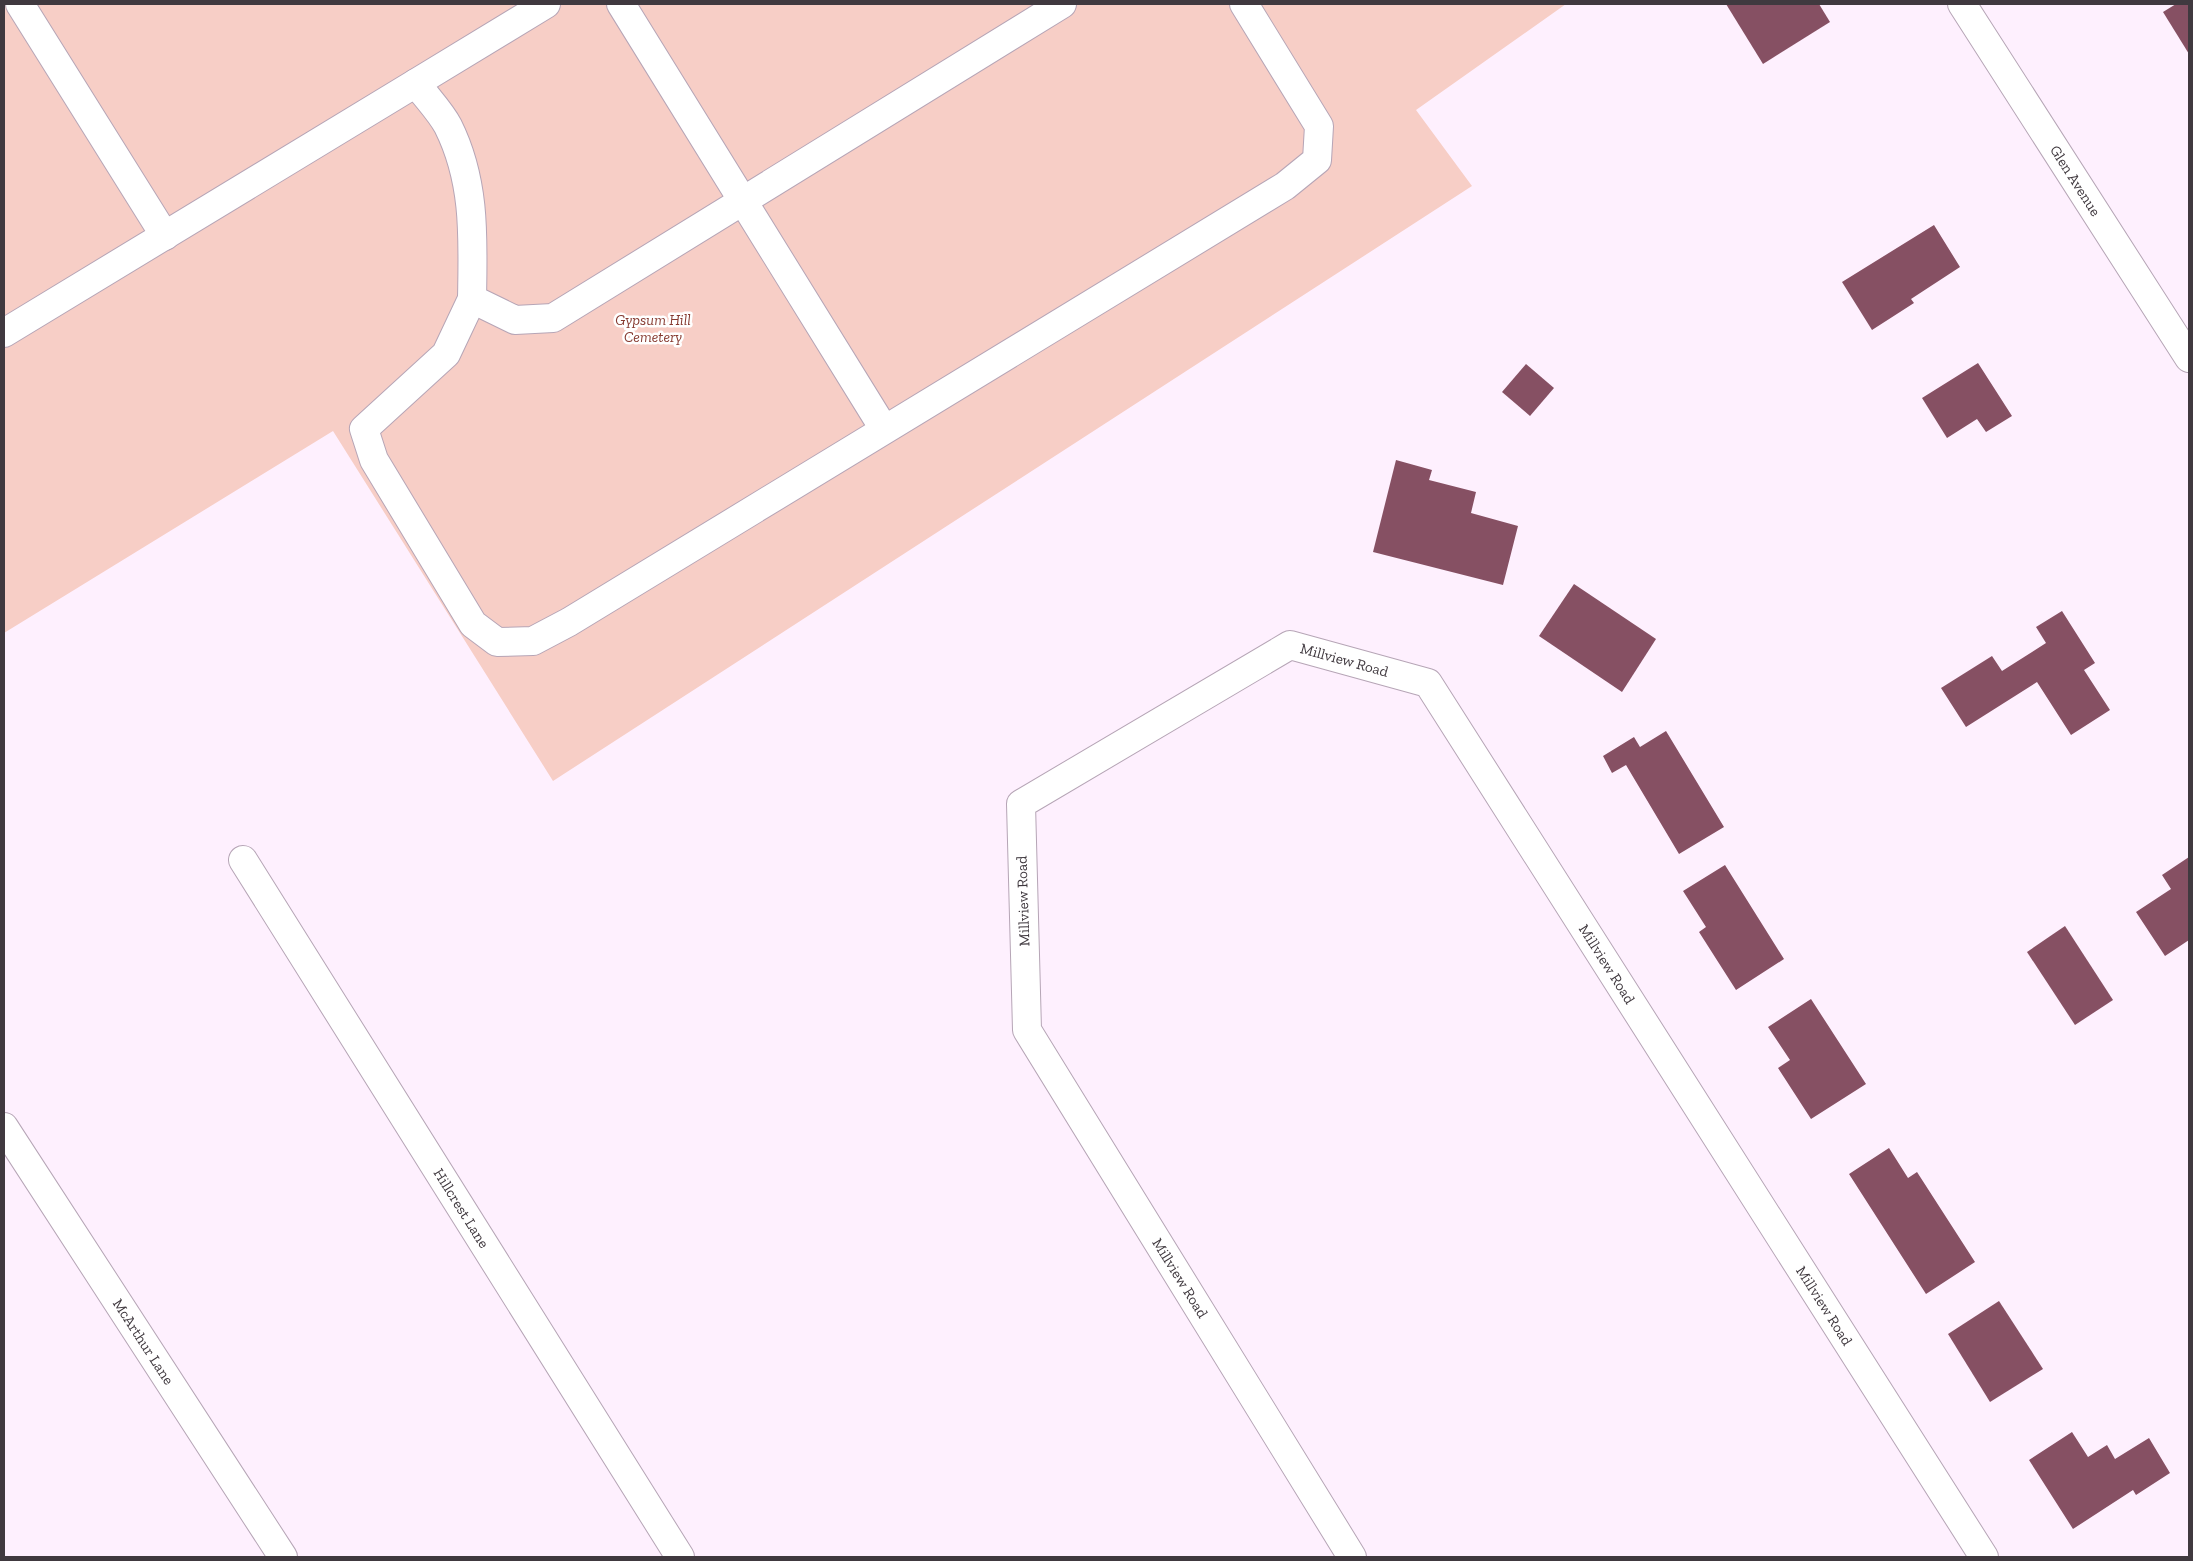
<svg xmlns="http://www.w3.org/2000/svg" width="2193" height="1561" viewBox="0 0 2193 1561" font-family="'Zilla Slab',serif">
  <rect width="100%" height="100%" fill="#fef0fe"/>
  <path fill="#f7cec6" d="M4,4H1566L1416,110L1472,186L553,781L333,431L4,633Z"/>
  <g fill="#865063">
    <path d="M1726,4H1819L1830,22L1763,64Z"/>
    <path d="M2176,4H2189V54L2163,12Z"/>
    <path d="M1934,225L1960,267L1911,299L1914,303L1872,330L1842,282Z"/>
    <path d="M1978,363L2012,416L1986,432L1977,419L1947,438L1922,398Z"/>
    <path d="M1526,364L1554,388L1530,416L1502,392Z"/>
    <path d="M1396,460L1432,470L1429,480L1476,492L1471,513L1518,526L1503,585L1373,552Z"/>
    <path d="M1574,584L1656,639L1622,692L1539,636Z"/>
    <path d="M2062,611L2095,663L2084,670L2110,710L2071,735L2037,682L1966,727L1941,688L1992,656L2002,671L2046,643L2036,627Z"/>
    <path d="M1666,731L1724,827L1679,854L1626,765L1612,773L1603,756L1634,737L1640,747Z"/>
    <path d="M2189,857V940L2165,956L2136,912L2171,889L2162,875Z"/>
    <path d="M1725,865L1784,959L1736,990L1699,932L1706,927L1683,891Z"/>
    <path d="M2065,926L2113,1000L2075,1025L2027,952Z"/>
    <path d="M1811,999L1866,1084L1811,1119L1778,1068L1790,1060L1768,1027Z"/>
    <path d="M1889,1148L1908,1178L1917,1172L1975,1262L1926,1294L1849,1174Z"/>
    <path d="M1999,1301L2043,1369L1990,1402L1948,1334Z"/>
    <path d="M2072,1432L2088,1457L2107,1445L2115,1459L2149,1438L2170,1473L2136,1495L2133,1490L2073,1529L2029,1460Z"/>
  </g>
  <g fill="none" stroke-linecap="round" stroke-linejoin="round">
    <defs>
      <g id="minor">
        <path d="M20,4L165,236"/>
        <path d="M621,4L884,429"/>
        <path id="s1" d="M1962,4L2189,358"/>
        <path d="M416,83L546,4"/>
        <path d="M472,299L446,354L364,429L374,460L473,624L497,642L533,641L569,622L1285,186L1317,160L1319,126L1244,4"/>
        <path d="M4,333L416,83C426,97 440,111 448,126C476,182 473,239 472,299L515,320L553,318L1062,4"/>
        <path id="s2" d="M243,860L680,1557"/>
        <path id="s3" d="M4,1127L283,1557"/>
        <path id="s4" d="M1352,1557L1027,1030L1021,804L1290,645L1428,683L1984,1557"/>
      </g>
    </defs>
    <use href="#minor" stroke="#b6a5b6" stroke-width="30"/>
    <use href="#minor" stroke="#fff" stroke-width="28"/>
  </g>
  <g text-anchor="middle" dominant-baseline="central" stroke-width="5" stroke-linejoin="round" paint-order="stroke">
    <g font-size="15" fill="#40393f" stroke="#fff">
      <text stroke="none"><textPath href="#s1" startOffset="210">Glen Avenue</textPath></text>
      <text stroke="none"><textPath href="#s4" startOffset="1214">Millview Road</textPath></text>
      <text transform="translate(1023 901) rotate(-92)">Millview Road</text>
      <text stroke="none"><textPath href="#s4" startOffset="1634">Millview Road</textPath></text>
      <text stroke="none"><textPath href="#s2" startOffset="411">Hillcrest Lane</textPath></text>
      <text transform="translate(1180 1278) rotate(58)">Millview Road</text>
      <text stroke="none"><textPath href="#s4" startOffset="2039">Millview Road</textPath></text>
      <text stroke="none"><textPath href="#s3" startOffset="256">McArthur Lane</textPath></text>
    </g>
    <g font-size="15" font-style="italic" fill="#863a30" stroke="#fff">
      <text x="653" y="320">Gypsum Hill<tspan x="653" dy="17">Cemetery</tspan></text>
    </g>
  </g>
  <rect width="2193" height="1561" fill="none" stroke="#40393f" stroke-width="10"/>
</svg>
